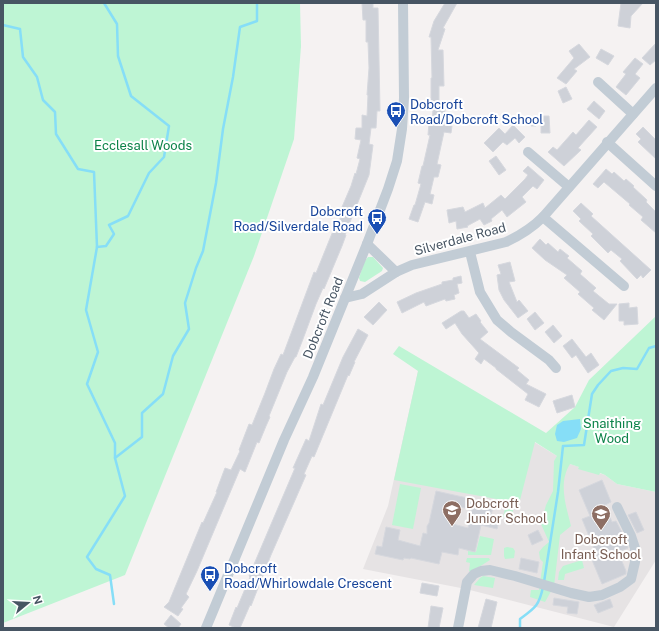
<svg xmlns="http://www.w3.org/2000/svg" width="659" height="631" viewBox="0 0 659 631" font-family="'Public Sans',sans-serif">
  <rect width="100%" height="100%" fill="#f5f2f2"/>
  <path fill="#e6e3e4" d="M418,371L570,464L605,475L617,484L656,492V560L614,627L466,589L363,569L388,506Z"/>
  <g fill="#bef5d4">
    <path d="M3,3H300L301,46L294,139L254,256L125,575L3,623Z"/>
    <path d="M368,257H373L383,268L382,271L365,282L360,281L359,278L364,262Z"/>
    <path d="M656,316V492L617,484L605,475L600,473L599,475L578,469L579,467L570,464C558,483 566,506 571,526L560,535L554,586L545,602L530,597L531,590H539L543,562L540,559L539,552L543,547L549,542L541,524L546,505L553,491L554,461L557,456L535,442L519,504L515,503L511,519L503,517L507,501L394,480L418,371L393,354L399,346L546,433L575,407L589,380Z"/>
    <path d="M400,484L421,488L413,529L392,525Z"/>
    <path d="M480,536L494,539L491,555H468V551L476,552Z"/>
    <path d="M507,547L513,548L515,551L514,558L505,559L504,556V548Z"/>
    <path d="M467,558H489L490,560L471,572L469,571L470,563L466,562Z"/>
    <path d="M582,560L584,568L565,574L564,580H558L559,572L563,566Z"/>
    <path d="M483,576L495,578L493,588L474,585L480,578Z"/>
  </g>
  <path fill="#86def7" d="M580,419L581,429L577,438L564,442L557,441L555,434L557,425L563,421Z"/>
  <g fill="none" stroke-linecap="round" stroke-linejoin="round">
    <g stroke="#86def7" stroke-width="2.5">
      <path d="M104,3L117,24L118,56L131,96L169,126L164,157L149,173L128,216L109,225L114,234L106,246L97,247L86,310L98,352L87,384L115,443V458"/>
      <path d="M3,25L20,29L23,57L37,77L43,100L55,112L56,134L78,169L94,172L97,247"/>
      <path d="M544,582L558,492L563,446L584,445L592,394L598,385L611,371L623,368L637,369L649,348L656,346"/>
      <path d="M114,604L110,575L96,569L87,557L125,496L115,458L142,437V413L163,394L173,356L189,329L185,303L196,268L203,251L216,183L223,129L233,77L240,27L257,21V3"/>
      <path d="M520,628V619C535,608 539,606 543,587"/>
    </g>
  </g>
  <g fill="#ced1d8" stroke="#d6d8de" fill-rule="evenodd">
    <path d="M362,3H373V8H378L380,111H377L376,128H371L369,144L373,145L369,175L350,222H351L345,235H346L342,246L324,289L323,288L316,304L303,339L296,357H295L287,372L269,416L270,417L266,426L259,443L257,442L245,472L240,469L197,571L186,594L189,597L181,608L183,609L178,616L164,607L169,602L202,522L203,523L217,492H216L225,468L231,470L240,451L239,450L249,424L252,425L265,393L274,369L281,354L283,355L314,272L316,273L333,231L342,215L339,214L351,186L355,173L356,174L360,159L357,158L361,140L355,139L356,128H362V115L367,116L368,95H367L369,68L368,42H366V20H363Z"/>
    <path d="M445,3H457L443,28L445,29L438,50H443L444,86H439V105H431V78H432L431,37H429L434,21Z"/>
    <path d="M621,3H643L631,16L630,28L618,26Z"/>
    <path d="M656,43V60L650,65L642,58Z"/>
    <path d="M579,44L590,57L574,69L577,71L566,84L557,78L574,58L569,51Z"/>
    <path d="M601,49L614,56L608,65L596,58Z"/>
    <path d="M635,58L643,64L635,74L640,78L626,95L616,87L626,74L623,72Z"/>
    <path d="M566,87L572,99L563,103L558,91Z"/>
    <path d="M594,101L605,111L599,119L587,109Z"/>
    <path d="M433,109H445L444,125L452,126L451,133L444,132L437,164L441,165L438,177H434L430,194L434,195L432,204L425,202L418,222L409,219L414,205H415L421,184L418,183L422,166H423L430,135H428L429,123L432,124Z"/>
    <path d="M541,116H549L550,133H541V121L536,126H531L530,117Z"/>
    <path d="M589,120L597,127L578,148L581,150L564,166L548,152L553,147L557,150L573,132L576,135Z"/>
    <path d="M513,125L525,137L519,143L515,138L507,145L503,142L493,152L484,143L499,128L505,134Z"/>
    <path d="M643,127L656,140V159L638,142L641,139L636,134Z"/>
    <path d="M496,156L506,170L499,175L489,161Z"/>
    <path d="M528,166L544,180L537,189L533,186L522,197L526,202L507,217L502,210L491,219L492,221L484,225L480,219L467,226L468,227L457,229L456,221L449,223L447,210L463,207L465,212L483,203L485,208L501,195L505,199L525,179L528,175L523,171Z"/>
    <path d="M606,169L612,174L614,172L624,181L626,179L634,186L633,187L647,200L646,202L656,212V233L641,220L643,217L629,205L630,204L604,182L598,188L593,184Z"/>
    <path d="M581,203L593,214L591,216L651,270L643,278L641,275L637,279L620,261L622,259L611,250L608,253L591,236L593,234L579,221L581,219L573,211Z"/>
    <path d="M540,239L546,245L548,243L558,252L560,249L569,256L567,258L582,271L580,274L596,288L593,291L609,304H617L604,320L592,310L594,308L578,294L580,292L564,278L567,275L545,260L532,248Z"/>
    <path d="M510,262L515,281L509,282L517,302L519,300L528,311L518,318L504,300L499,290L497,275L501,274L498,265Z"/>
    <path d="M461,276L462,283L457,284L459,293L454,295L455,299L446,301L445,299L426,306L424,302L402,313L397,302L416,293L442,284V282L453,280V278Z"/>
    <path d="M379,302L387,310L373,325L364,317Z"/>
    <path d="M629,303V308L637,307L638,324L624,325V321H619V304Z"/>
    <path d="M461,311H464L469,318L476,314L481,321L480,322L488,332L480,339L519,368L517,370L529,380L526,384L546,394L539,407L525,400L528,394L496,369V368L484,359L481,364L475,359L479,353L462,334L455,323L446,329L442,323Z"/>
    <path d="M535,312L544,323L535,330L527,319Z"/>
    <path d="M553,325L562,336L554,343L545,332Z"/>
    <path d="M358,329L368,335L354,362H355L349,376L348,375L314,457L312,456L304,474L306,475L271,555L251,606L250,605L240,628H236L229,625L236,607L237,608L250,577L249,576L295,468H293L306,439L309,441L321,404L323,405L343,357Z"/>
    <path d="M572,339L586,357L591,353L599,365L588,373L576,355L572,358L563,346Z"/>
    <path d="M572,395L575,407L557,413L553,401Z"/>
    <path d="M602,480L611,502L605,505L612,522L616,521L625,538L628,548L618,552L626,571V574L602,584L592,560L598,558L582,519L590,516L579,490Z"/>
    <path d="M436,491L494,504L491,515L500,517L497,529L481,525L475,552L459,548L458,555L442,552L439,564L411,558L410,559L404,558L403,560L375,554L377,546L382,547L386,527L400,530L398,540L420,546L423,533L427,534V526L429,523ZM453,505L472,510L468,528L449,523Z"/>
    <path d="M636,512L644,530L637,533L628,515Z"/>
    <path d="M538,530L543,540L532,545L528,535Z"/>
    <path d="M521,558L539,562L537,573L519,569Z"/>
    <path d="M422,583L439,586L437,596L420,593Z"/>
    <path d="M554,598L579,602L577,614L567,613L568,607L553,605Z"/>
    <path d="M486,599L497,602L491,628H478Z"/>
    <path d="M610,599L613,607L598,613L594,605Z"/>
    <path d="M431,606L443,608L439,628H428Z"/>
    <path d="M171,615L181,624L178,628H169L164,624Z"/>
  </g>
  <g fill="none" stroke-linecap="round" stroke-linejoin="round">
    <g stroke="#c2ccd5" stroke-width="10">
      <path d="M598,82L633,114"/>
      <path d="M607,142L656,186"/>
      <path d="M528,152L569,187"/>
      <path d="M543,217L624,286"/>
      <path d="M367,244L396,272"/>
      <path d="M470,252L480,292L497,320L511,332L549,360L556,368"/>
      <path d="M345,298L362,294L396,272L412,265L506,242C521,235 532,228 543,217L656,88"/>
      <path d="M206,628L284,440L313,377L367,244L388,189L397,161L402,129L404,98L403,3"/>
      <path d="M458,628L467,582L474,574L481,571L490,570L515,576L571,593L589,597L602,595L620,587L631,579L635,562V548L631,536L617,507"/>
    </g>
  </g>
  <defs>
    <symbol id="bus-pin" viewBox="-11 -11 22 30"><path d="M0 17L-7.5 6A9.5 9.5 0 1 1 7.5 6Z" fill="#1a4fb4" stroke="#fff"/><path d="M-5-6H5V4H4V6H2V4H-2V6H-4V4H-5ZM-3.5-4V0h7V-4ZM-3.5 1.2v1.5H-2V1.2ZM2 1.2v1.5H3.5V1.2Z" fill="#fff"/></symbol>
    <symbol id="school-pin" viewBox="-11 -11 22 30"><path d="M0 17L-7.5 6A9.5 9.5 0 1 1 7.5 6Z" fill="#8d6e63" stroke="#fff"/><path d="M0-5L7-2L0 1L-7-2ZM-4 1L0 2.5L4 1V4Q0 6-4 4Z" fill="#fff"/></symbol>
  </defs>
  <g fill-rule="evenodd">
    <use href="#bus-pin" x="385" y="100" width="22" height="30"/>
    <use href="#bus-pin" x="366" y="207" width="22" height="30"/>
    <use href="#school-pin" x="441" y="499" width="22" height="30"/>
    <use href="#school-pin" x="590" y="503" width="22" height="30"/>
    <use href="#bus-pin" x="199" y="564" width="22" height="30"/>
  </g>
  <g text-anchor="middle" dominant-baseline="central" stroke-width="4" stroke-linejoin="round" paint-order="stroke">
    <g font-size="13" fill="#164399" stroke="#fff" text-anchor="start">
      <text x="410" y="104">Dobcroft<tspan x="410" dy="15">Road/Dobcroft School</tspan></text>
      <text x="363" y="211" text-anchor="end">Dobcroft<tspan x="363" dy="15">Road/Silverdale Road</tspan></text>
      <text x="224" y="568">Dobcroft<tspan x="224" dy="15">Road/Whirlowdale Crescent</tspan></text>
    </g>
    <g font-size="13" fill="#0c8349" stroke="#fff">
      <text x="143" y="145">Ecclesall Woods</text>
      <text x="612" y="423">Snaithing<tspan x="612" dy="15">Wood</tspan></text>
    </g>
    <g font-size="13" fill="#475563" stroke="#fff">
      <text transform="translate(460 239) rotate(-15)">Silverdale Road</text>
      <text transform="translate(323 318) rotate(-68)">Dobcroft Road</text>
    </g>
    <g font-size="13" fill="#785e54" stroke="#fff" text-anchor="start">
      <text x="466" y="503">Dobcroft<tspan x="466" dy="15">Junior School</tspan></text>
      <text x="601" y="539" text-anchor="middle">Dobcroft<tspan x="601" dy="15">Infant School</tspan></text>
    </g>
  </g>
  <rect width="659" height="631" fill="none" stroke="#475563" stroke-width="8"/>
  <g transform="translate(28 603) rotate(72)" stroke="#ffffff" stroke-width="3" paint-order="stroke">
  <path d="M0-3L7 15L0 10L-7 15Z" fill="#475563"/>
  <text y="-6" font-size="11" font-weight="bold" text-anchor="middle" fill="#475563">N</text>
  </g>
</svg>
